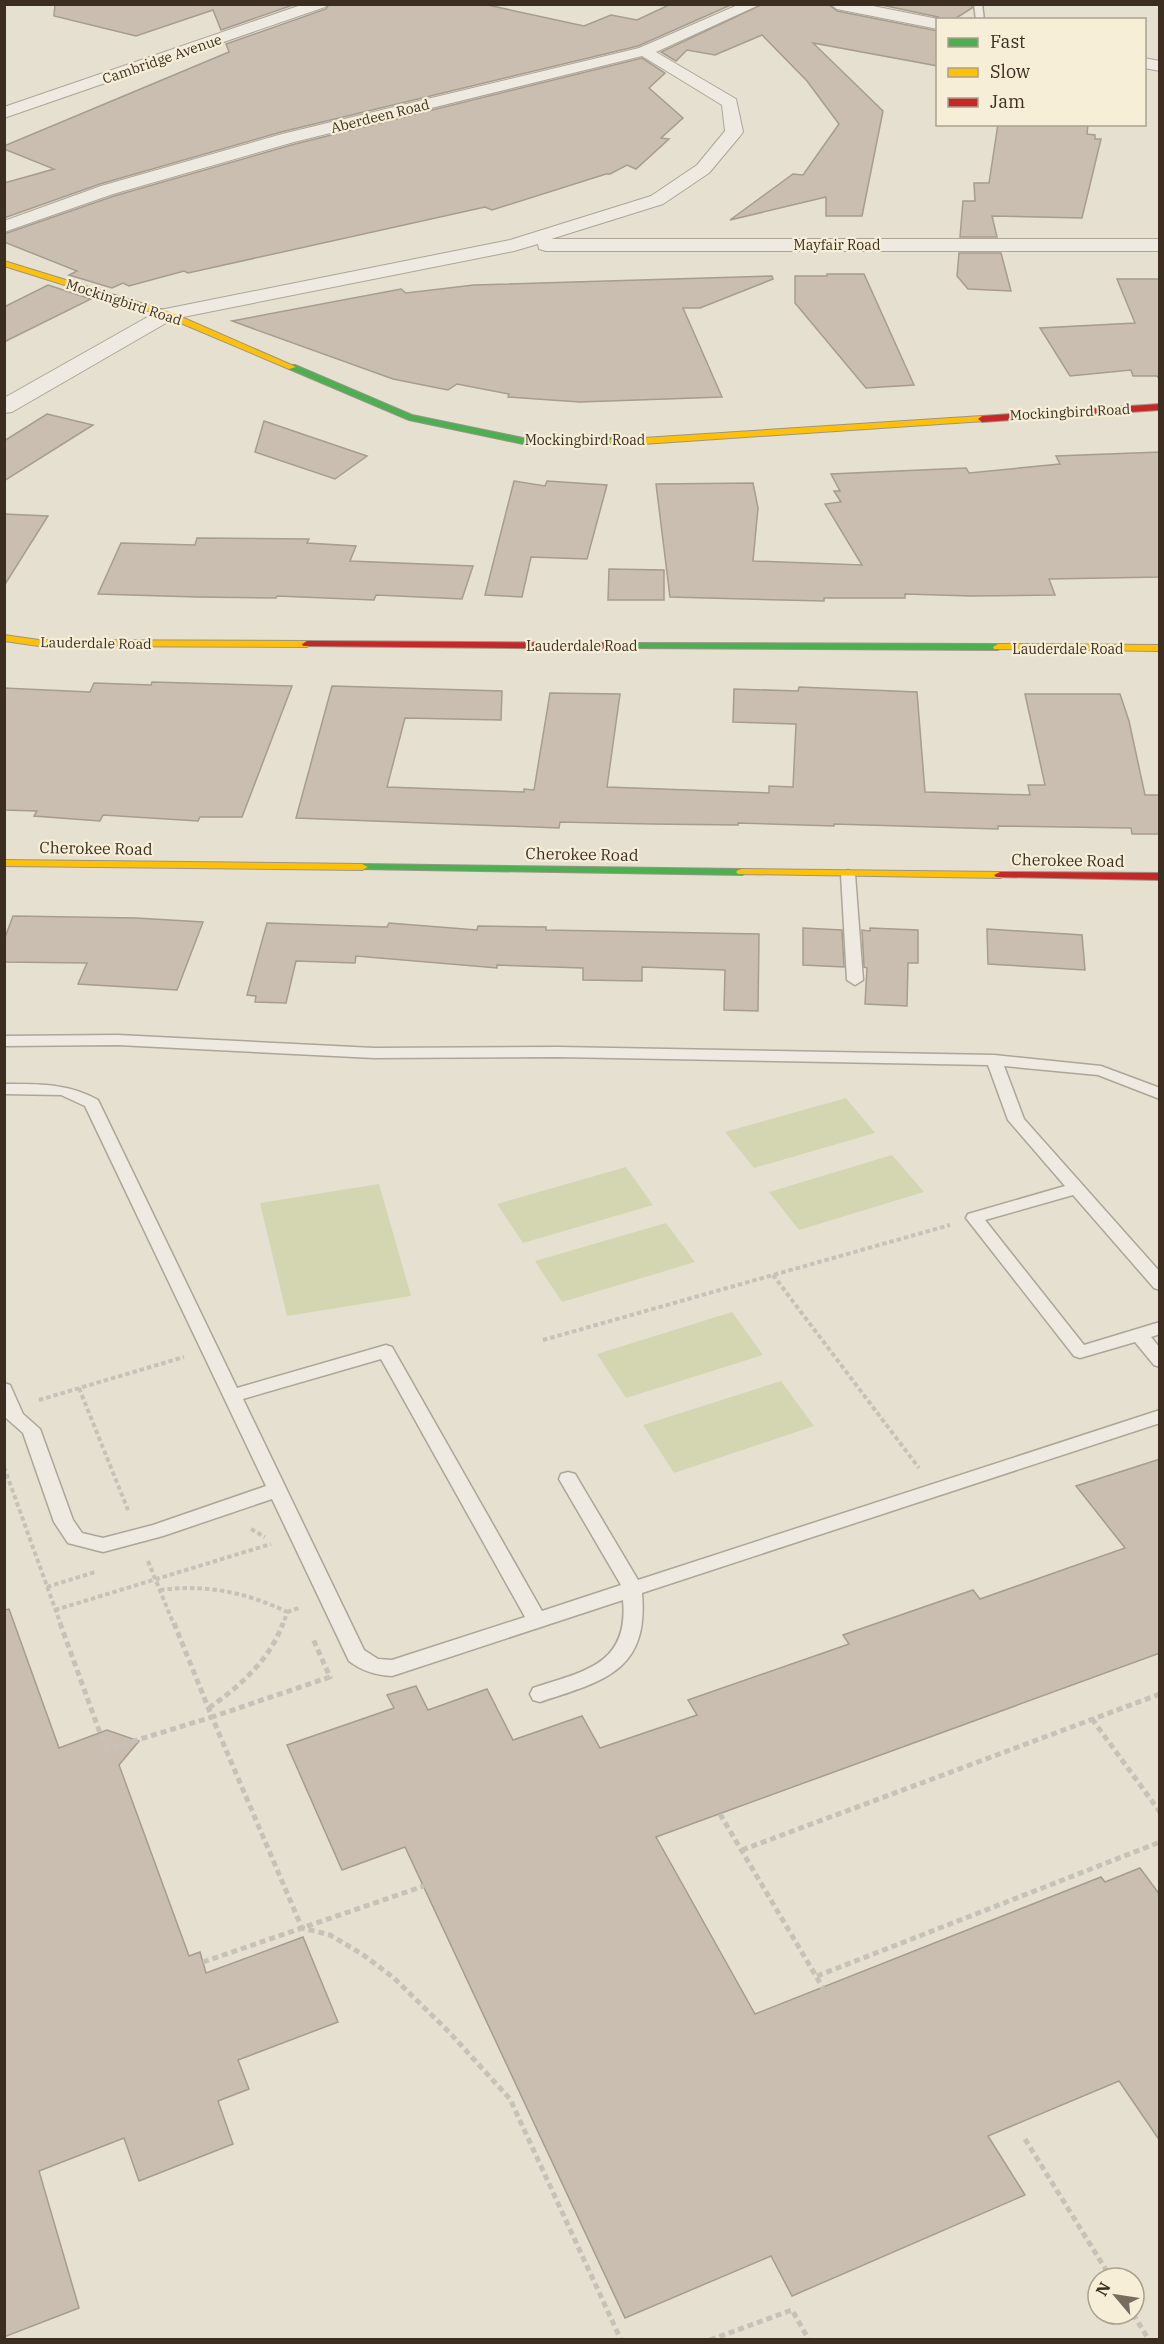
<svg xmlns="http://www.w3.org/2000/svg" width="1164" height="2344" viewBox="0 0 1164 2344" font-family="'IBM Plex Serif',serif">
  <rect width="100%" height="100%" fill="#e6e0d0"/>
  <g fill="#d4d6b2">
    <path d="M846,1098L875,1133L754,1168L725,1132Z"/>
    <path d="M892,1155L924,1192L799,1230L769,1192Z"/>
    <path d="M626,1167L653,1205L523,1243L497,1204Z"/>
    <path d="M379,1184L411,1296L287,1316L260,1203Z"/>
    <path d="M666,1223L695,1262L562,1302L535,1261Z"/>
    <path d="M732,1312L763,1355L626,1398L597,1354Z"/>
    <path d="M781,1381L814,1426L674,1473L643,1425Z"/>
  </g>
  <g fill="#cabeb1" stroke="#a69c8f" stroke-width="1.5">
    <path d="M55,4H296L221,30L213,10L136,36L54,16Z"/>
    <path d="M329,4H483L584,26L611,15L637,20L671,4H733L638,46L281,132L100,184L4,218V183L54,169L4,149V146L229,52L226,44L326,9Z"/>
    <path d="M763,4H828L837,11L938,31V66L813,43L883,111L862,216H826V197L730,220L793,174L803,175L839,124L807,81L762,35L715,55L687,50L676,61L661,52Z"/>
    <path d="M877,4H972V8L953,20H940L938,17Z"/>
    <path d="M642,58L665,73L649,88L683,118L661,138L669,139L636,169L627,165L610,174H606L492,210L485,207L188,273L184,271L129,286L123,283L112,288L69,275L77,271L4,242V234L114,196L295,144Z"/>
    <path d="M998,124H1088L1087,134L1095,135V139H1101L1082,218L992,216L997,237H960L963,201H975L974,183H989Z"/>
    <path d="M959,253H1001L1011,291L968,289L957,276Z"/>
    <path d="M827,274H864L914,385L866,388L795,303V276H827Z"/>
    <path d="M772,276L773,279L700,308H683L722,397L580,402L508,397L509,394L457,384L448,390L393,379L232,321L401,289L406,293L474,285Z"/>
    <path d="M1117,279H1160V380L1157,376H1133L1131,370L1070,376L1040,328L1135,323Z"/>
    <path d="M48,285L91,299L4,342V307Z"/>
    <path d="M47,414L93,425L4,481V441Z"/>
    <path d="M264,421L367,456L335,479L255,452Z"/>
    <path d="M1160,452V577L1049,579L1055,595L972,596L905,594V598H824V601L670,597L656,484L753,483L758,508L753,561L862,565L825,504L841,502L834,491H840L831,474L966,468L969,473L1060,464L1056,456Z"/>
    <path d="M514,481L545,486L547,481L607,485L587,559L531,557L522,597L485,595Z"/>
    <path d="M4,514L48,516L4,586Z"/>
    <path d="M197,538L309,539L307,543L356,546L350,561L473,566L462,599L376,595L374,600L277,596L276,598L197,597L98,594L121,543L195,545Z"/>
    <path d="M609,569L664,570V600H608Z"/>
    <path d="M152,682L292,686L242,817H200L198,821L103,815L100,821L34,816L37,811L4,810V688L90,692L94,683L151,685Z"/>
    <path d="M332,686L502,691L501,720L405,718L387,787L524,792V789L534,790L550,693L620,694L607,787L769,793V786L793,787L796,724L733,722L734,689L798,691L799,687L917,692L925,792L1030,795L1028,785H1045L1025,694H1120L1129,721L1145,795H1160V834H1132L1131,828L998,826V829L834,824V826L738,823V825L651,824L560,822L559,828L296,818Z"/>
    <path d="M13,916L136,918L203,922L177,990L78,984L87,963L4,962V940Z"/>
    <path d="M267,923L387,927L389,923L477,930L478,926L546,927V930L759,934L758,1011L724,1010L725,970L642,967V981L583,980V968L497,965V968L356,956L355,963L296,961L286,1003L255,1002L256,996L247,995Z"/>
    <path d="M803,928L842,930L844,967L803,965Z"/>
    <path d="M870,928L918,930V963H908L907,1006L865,1004L867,968L864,967L862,930L870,931Z"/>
    <path d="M987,929L1082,935L1085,970L988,964Z"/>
    <path d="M1160,1459V1653L656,1837L755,2014L1101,1877L1105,1882L1140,1868L1160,1895V2141L1119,2081L988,2136L1025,2195L792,2296L771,2256L625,2318L405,1847L342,1870L287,1745L394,1708L387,1695L416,1686L428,1710L487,1689L513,1740L582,1716L600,1748L697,1715L688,1700L849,1644L843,1635L973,1590L980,1599L1125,1548L1076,1486Z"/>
    <path d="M9,1609L59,1748L107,1730L139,1741L119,1765L189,1956L200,1952L206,1973L303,1937L338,2022L238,2060L249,2089L218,2101L233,2144L139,2181L124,2138L39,2171L79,2308L4,2337V1610Z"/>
  </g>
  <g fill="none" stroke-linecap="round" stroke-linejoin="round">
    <defs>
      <g id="lane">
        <path d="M974,4H982L984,20H976Z"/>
        <path d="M848,870L855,874L863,980L855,985L847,980L841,874Z"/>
        <path d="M118,1035L374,1048L558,1047L994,1055L1101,1066L1160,1088V1099L1098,1075L1004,1066L1024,1119L1160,1272V1290L1154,1288L1073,1195L985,1220L1084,1345L1160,1322V1334L1151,1337L1160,1348V1367L1154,1365L1135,1342L1080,1358L1074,1356L966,1218L968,1214L1065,1186L1008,1120L988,1065L558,1057L374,1058L118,1045L4,1046V1036Z"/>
        <path d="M4,1084C37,1084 68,1083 98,1100L237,1388L386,1345L392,1347L542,1611L621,1585L559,1479L561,1474L568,1472L575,1474L638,1580L1160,1410V1423L642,1593C649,1672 603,1681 540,1702L533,1700L530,1694L533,1688C584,1671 629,1665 623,1600L392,1676C376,1675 362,1671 349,1661L272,1499L163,1536L103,1552L68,1543L54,1522L23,1433L6,1418L4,1383L10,1385L23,1414L40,1429L73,1520L82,1533L103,1538L153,1525L266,1486L85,1106L61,1095L4,1094ZM381,1359L525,1617L392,1660L378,1659L364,1650L243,1399Z"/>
      </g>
      <g id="street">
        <path d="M304,4H327L325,7L4,118V107Z"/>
        <path d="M740,4H761L656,52L736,99L743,132L740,136L709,173L663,204L551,239H1160V251H546L539,249L538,244L514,251L173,319L12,412L4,413V398L160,310L510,240L651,196L697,165L725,131L722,105L642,56L294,142L113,194L4,232V221L101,186L282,134L639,48Z"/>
        <path d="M830,4H863L938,19V29L837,9Z"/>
        <path d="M1144,58L1160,61V71L1144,68Z"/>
      </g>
      <g id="fast">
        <path d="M289,365H295L412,415L523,438H613L617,441L613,444H523L409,420L289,369Z"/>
        <path d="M627,643L998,644L1003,647L998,650L623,648V644Z"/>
        <path d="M362,864L742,869L748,872L742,875L358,869L356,867Z"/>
      </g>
      <g id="slow">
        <path d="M4,261L170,312L296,367L289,369L164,316L4,266Z"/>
        <path d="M982,416L986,419L985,421L643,444H613L609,441L613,438H643Z"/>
        <path d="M4,635L39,640L307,641L312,644L307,647L39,646L4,641Z"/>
        <path d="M998,644L1160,645V651L994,649L993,647Z"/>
        <path d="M4,860L362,864L368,867L362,870L4,866Z"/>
        <path d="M742,869L1000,872L1006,875L1000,878L738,874L736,872L738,870Z"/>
      </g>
      <g id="jam">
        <path d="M1160,404V410L982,422L978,419L982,416Z"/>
        <path d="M307,641L627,643L632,646L627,649L303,646L302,644Z"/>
        <path d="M1000,872L1160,873V880L996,877L994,875Z"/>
      </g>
    </defs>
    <use href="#lane" stroke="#aca598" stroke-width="3"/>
    <use href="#street" stroke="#aca598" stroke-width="2"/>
    <use href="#fast" stroke="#9b9488" stroke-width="2"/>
    <use href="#slow" stroke="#9b9488" stroke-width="2"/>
    <use href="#jam" stroke="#9b9488" stroke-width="2"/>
    <g stroke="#c7c1b8" stroke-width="4" stroke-dasharray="4.5 3" stroke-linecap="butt">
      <path d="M773,1275L919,1468"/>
      <path d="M543,1340L950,1225"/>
      <path d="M79,1388L128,1510"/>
      <path d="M39,1400L184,1357"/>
      <path d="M4,1467L61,1625"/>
      <path d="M251,1529L265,1537"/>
      <path d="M148,1561L174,1625"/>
      <path d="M47,1587L95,1572"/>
      <path d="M160,1590C205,1584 246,1592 287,1612L283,1625"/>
      <path d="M55,1610L271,1544"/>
      <path d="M287,1612L299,1608"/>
    </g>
    <g stroke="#c7c1b8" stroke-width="5" stroke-dasharray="6 4" stroke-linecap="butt">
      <path d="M60,1623L100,1733L108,1749L212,1717L302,1928L330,1935L362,1954L394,1978L450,2033L510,2099L621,2340"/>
      <path d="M174,1623L212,1717L330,1677L313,1639"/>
      <path d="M209,1708C240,1686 270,1660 283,1623"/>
      <path d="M1092,1719L1160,1812"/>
      <path d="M720,1814L823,1988"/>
      <path d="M742,1850L1160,1694"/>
      <path d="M203,1962L424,1886"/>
      <path d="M817,1976L1160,1842"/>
      <path d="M1025,2139L1111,2278"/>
      <path d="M1133,2314L1149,2340"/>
      <path d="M710,2340L792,2310L809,2340"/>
    </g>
    <use href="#lane" fill="#eeeae1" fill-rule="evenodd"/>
    <use href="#street" fill="#eeeae1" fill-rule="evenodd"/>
    <use href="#fast" fill="#4caf50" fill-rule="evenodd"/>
    <use href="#slow" fill="#ffc107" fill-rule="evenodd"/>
    <use href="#jam" fill="#c62828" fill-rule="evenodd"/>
  </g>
  <g text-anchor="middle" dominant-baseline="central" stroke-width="4.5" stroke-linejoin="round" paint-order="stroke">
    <g font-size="14" fill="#3b2e20" stroke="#f6eed7">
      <text transform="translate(162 59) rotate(-19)">Cambridge Avenue</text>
      <text transform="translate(380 116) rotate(-14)">Aberdeen Road</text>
      <text x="837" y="245">Mayfair Road</text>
      <text transform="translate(124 302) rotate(18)">Mockingbird Road</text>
      <text transform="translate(1070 412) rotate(-3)">Mockingbird Road</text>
      <text x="585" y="440">Mockingbird Road</text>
      <text transform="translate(96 643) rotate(1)">Lauderdale Road</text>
      <text x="582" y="646">Lauderdale Road</text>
      <text x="1068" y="649">Lauderdale Road</text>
    </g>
    <g font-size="16" fill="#3b2e20" stroke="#f6eed7">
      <text transform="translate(96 848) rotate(1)">Cherokee Road</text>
      <text transform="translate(582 854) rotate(1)">Cherokee Road</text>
      <text transform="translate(1068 860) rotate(1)">Cherokee Road</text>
    </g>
  </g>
  <rect width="1164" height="2344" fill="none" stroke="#3b2e20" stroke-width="12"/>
  <rect x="936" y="18" width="210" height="108" fill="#f6eed7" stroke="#aba18e" stroke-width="1.5"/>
  <rect x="948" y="38" width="30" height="9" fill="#4caf50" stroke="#aba18e" stroke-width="1.5"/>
  <text x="990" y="48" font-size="18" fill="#3b2e20">Fast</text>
  <rect x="948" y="68" width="30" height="9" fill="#ffc107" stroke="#aba18e" stroke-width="1.5"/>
  <text x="990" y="78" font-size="18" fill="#3b2e20">Slow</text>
  <rect x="948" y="98" width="30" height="9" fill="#c62828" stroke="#aba18e" stroke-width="1.5"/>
  <text x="990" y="108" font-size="18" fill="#3b2e20">Jam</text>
  <g transform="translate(1116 2296) rotate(299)"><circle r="28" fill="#f6eed7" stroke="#aba18e" stroke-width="1.5"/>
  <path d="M0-4.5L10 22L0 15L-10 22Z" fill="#776c5e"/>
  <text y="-9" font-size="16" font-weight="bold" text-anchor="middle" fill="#3b2e20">N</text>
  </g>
</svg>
